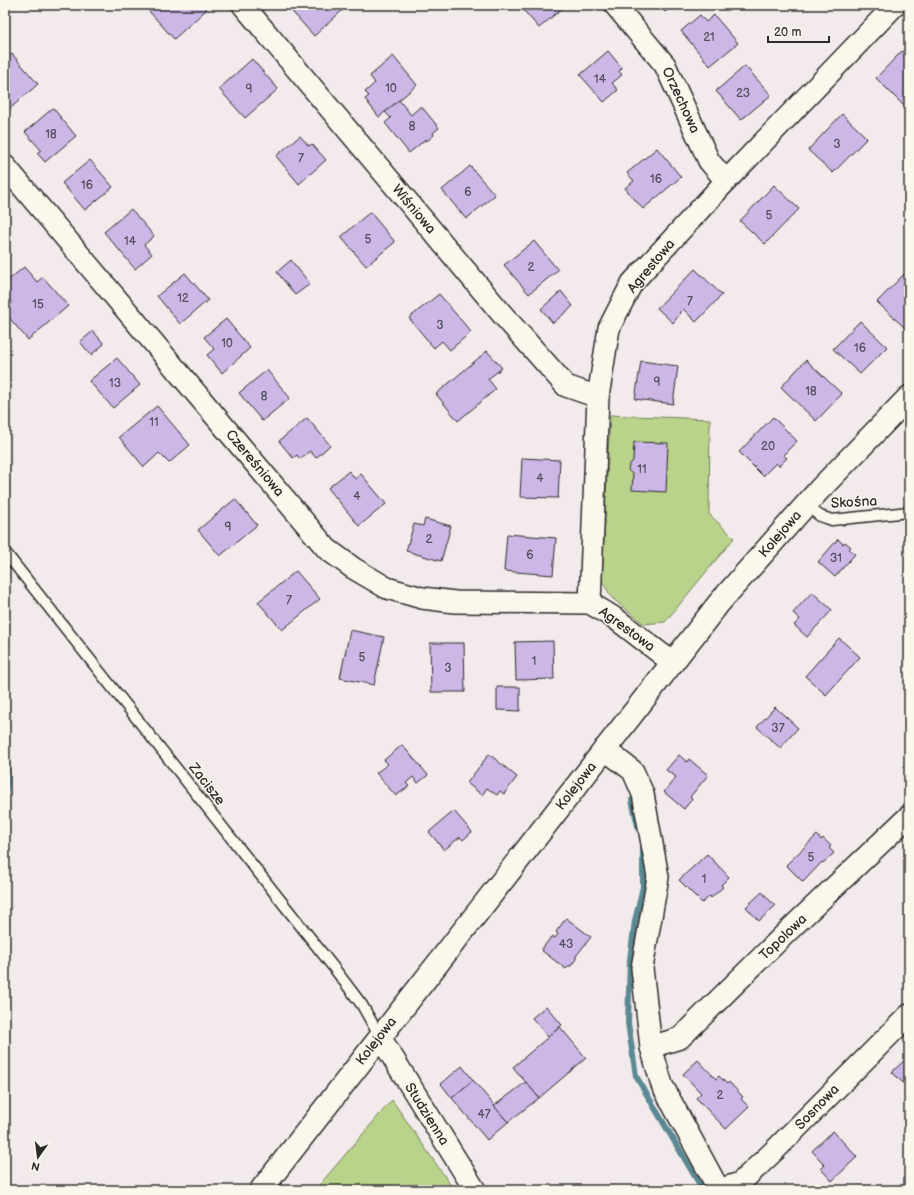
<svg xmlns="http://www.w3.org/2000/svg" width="914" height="1195" viewBox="0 0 914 1195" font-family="'Balsamiq Sans',sans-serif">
  <rect width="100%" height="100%" fill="#f2eaeb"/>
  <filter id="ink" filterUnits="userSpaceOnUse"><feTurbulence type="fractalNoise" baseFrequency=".025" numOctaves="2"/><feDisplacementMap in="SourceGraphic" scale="8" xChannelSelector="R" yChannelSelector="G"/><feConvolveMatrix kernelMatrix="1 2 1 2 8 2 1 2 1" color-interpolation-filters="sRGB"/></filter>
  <g filter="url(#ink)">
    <g fill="#bad38a" stroke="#727f5a">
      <path d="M610,415L710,419L709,514L734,538L665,622L644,624L612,598L602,581Z"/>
      <path d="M392,1100L454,1190H315Z"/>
    </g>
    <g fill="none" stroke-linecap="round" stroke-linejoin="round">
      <g stroke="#5a8993" stroke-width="6">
        <path d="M5,731L6,735L7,781L5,798"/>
        <path d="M632,800L639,830"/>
        <path d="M643,844V887L635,921L630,960L628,1023L636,1076L703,1190"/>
      </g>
    </g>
    <g fill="#ccb7e7" stroke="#2b2b2b">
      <path d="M152,5H203L207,9L174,39L147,9Z"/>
      <path d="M288,5H345L346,7L314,36L287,6Z"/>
      <path d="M519,5H566L539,28Z"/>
      <path d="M659,5H673L665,12Z"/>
      <path d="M700,15L706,22L714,15L738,43L710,66L681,31Z"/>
      <path d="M608,51L622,68L619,71L622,75L612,83L618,90L604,102L580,75Z"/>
      <path d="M902,51L909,57V99L903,105L876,78Z"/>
      <path d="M12,54L38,84L5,113V60Z"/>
      <path d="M393,56L417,85L379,117L365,99L369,96L365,92L375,83L370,76Z"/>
      <path d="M252,59L278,89L245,118L219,89Z"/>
      <path d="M745,66L771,95L741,120L716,91Z"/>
      <path d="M399,100L411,115L421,106L439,128L433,133L434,135L427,141L426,139L409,153L385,123L391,118L385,112Z"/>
      <path d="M53,108L76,136L45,162L37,153L41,150L25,132Z"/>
      <path d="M842,114L867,138L833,173L808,150Z"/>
      <path d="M300,136L309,146L312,144L326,160L299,184L276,156Z"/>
      <path d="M657,148L681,177L643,209L625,188L634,181L627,173Z"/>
      <path d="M90,160L113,187L85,210L62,183Z"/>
      <path d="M470,166L495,195L466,219L442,190Z"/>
      <path d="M774,185L799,209L765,244L740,221Z"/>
      <path d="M131,209L154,236L144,245L152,254L135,269L104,232Z"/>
      <path d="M370,212L395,242L366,266L341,237Z"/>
      <path d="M534,241L558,270L529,294L504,265Z"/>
      <path d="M291,260L310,284L295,295L277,272Z"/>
      <path d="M24,267L37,282L43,277L68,306L28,340L5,313V309L12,303L5,294V283Z"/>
      <path d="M695,269L722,295L696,322L683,309L679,313L680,314L673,323L657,308Z"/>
      <path d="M185,273L208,300L180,324L157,296Z"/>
      <path d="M904,274L909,279V324L905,328L877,302Z"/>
      <path d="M561,291L573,306L553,323L541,309Z"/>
      <path d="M439,294L471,332L450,350L442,341L434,348L409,318Z"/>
      <path d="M226,319L250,348L222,373L207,355L214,349L204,337Z"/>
      <path d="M860,321L887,347L860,374L833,349Z"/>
      <path d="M93,331L104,344L91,355L80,342Z"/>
      <path d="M487,351L502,368L488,379L496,389L458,421L436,394Z"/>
      <path d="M117,358L140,385L113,408L89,381Z"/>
      <path d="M806,360L842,394L816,421L781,387Z"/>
      <path d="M641,361L678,366L673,404L635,399Z"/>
      <path d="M267,370L290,398L262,421L239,393Z"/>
      <path d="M157,406L190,445L169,463L159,453L144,467L119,437Z"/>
      <path d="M773,417L797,441L783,455L787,458L779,466L776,463L763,476L739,452Z"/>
      <path d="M307,418L330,445L316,458L310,451L300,459L297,455L293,458L279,441Z"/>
      <path d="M634,442L668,443L666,492L632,490L633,475L628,470L629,465L633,461Z"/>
      <path d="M522,458L560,460L558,498L520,497Z"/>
      <path d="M349,471L355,479L361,474L386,504L359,526L328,488Z"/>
      <path d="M235,499L257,525L220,556L198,530Z"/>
      <path d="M425,519L451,526L441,561L406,551L414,524L423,526Z"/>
      <path d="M507,534L556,538L553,575L504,571Z"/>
      <path d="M838,539L843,544L845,542L851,547L849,549L855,554L835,577L818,562Z"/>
      <path d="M296,571L320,599L282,630L258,602Z"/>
      <path d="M812,592L832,610L807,637L794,625L800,619L793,613Z"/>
      <path d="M350,630L384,637L374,685L340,678Z"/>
      <path d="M839,638L860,657L826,695L805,676Z"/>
      <path d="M553,641L554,679L516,680L515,642Z"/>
      <path d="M430,643H464L465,692H431Z"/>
      <path d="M497,687H520V711L497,710Z"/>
      <path d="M775,707L798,728L780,748L757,727Z"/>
      <path d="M402,745L428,775L418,783L413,777L406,783L409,786L396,796L376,773L388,764L384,760Z"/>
      <path d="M489,754L517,777L504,794L500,791L497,795L487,788L482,795L467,783Z"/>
      <path d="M679,755L687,762L689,759L708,775L690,797L692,799L684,809L664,792L676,777L666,770Z"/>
      <path d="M454,811L472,832L463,840L460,837L444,850L429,832Z"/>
      <path d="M817,835L821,840L823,838L831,846L829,848L834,853L823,863L822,862L803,882L786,865Z"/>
      <path d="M707,854L729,877L721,885L723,887L711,898L710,896L702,903L679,880Z"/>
      <path d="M762,892L775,906L759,921L746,907Z"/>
      <path d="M566,918L591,937L576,956V959L571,966H568L566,969L541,950L552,936L555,938L558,934L556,932Z"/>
      <path d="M546,1006L562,1025L548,1037L532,1018Z"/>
      <path d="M560,1027L586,1058L539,1098L513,1067Z"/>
      <path d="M909,1056V1089L892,1072Z"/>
      <path d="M698,1060L716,1079L719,1076L727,1084L729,1082L743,1097L741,1099L749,1107L726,1129L696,1098L701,1093L683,1074Z"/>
      <path d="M462,1066L473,1080L452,1098L441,1084Z"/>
      <path d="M473,1080L508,1122L487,1140L452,1098Z"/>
      <path d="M526,1082L539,1098L508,1122L494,1106Z"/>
      <path d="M833,1131L857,1157L832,1181L821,1169L825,1165L812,1151Z"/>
    </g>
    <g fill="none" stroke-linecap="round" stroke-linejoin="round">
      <defs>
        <g id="lane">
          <path d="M806,505L820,516L832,520L909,512"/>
          <path d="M5,552L334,968L362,1005L380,1037"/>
        </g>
        <g id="street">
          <path d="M243,5L502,314L566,386L598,397"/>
          <path d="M615,5L665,65L709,161L726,181"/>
          <path d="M5,166L327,549L353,568L387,588L422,598L455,602L590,603"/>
          <path d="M673,663L616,619L590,603L598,397L609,328L632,283L726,181L895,5"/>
          <path d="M604,749L633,771L643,794L658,877L642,968L651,1047L662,1085L719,1190L740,1183L775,1150L909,1015"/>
          <path d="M380,1037L475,1190"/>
          <path d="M651,1047L680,1038L787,932L909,816"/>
        </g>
        <path id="secondary" d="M261,1190L719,603L819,490L909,397"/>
      </defs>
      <use href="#lane" stroke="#2b2b2b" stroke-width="13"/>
      <use href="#street" stroke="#2b2b2b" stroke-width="24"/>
      <use href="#secondary" stroke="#2b2b2b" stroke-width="25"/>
      <use href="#lane" stroke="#fbf7ec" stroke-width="10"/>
      <use href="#street" stroke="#fbf7ec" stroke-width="21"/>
      <use href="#secondary" stroke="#fbf7ec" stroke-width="22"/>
    </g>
  </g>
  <g text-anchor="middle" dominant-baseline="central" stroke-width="3" stroke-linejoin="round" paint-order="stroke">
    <g font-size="12" fill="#534e5a">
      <text x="709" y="37">21</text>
      <text x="600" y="79">14</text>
      <text x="391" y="88">10</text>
      <text x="249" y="89">9</text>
      <text x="743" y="93">23</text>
      <text x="412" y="126">8</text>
      <text x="51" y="134">18</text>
      <text x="837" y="144">3</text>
      <text x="301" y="158">7</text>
      <text x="656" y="179">16</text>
      <text x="87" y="185">16</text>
      <text x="468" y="192">6</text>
      <text x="769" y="215">5</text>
      <text x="368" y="239">5</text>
      <text x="130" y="241">14</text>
      <text x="531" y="267">2</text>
      <text x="183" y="298">12</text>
      <text x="690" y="301">7</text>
      <text x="38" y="304">15</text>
      <text x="440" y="325">3</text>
      <text x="227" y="343">10</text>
      <text x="860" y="348">16</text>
      <text x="657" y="382">9</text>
      <text x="115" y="383">13</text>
      <text x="811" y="391">18</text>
      <text x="264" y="396">8</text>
      <text x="154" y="422">11</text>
      <text x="768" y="446">20</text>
      <text x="642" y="469">11</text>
      <text x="540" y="478">4</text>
      <text x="357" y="496">4</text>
      <text x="228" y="527">9</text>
      <text x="429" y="539">2</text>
      <text x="530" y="555">6</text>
      <text x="836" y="558">31</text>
      <text x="289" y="600">7</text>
      <text x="362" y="657">5</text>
      <text x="534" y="661">1</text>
      <text x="448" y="668">3</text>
      <text x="778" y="728">37</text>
      <text x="811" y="857">5</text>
      <text x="704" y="879">1</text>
      <text x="566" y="944">43</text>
      <text x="720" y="1095">2</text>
      <text x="484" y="1114">47</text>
    </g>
    <g font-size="14" fill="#2b2b2b" stroke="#fbf7ec">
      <text transform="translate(681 100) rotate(65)">Orzechowa</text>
      <text transform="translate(414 209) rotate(50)">Wiśniowa</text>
      <text transform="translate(651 266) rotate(-50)">Agrestowa</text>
      <text transform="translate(255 463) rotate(50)">Czereśniowa</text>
      <text transform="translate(854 502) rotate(-3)">Skośna</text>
      <text transform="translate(780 534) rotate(-49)">Kolejowa</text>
      <text transform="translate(627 629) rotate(36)">Agrestowa</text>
      <text transform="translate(207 784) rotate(52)">Zacisze</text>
      <text transform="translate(576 786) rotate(-52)">Kolejowa</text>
      <text transform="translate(783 937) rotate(-44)">Topolowa</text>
      <text transform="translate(376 1041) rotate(-52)">Kolejowa</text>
      <text transform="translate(817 1107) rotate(-46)">Sosnowa</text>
      <text transform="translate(427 1114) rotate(58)">Studzienna</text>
    </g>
  </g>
  <rect width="914" height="1195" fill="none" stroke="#fbf7ec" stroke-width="20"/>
  <rect x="10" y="10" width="894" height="1175" fill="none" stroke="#2b2b2b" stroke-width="1.5" filter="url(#ink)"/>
  <g transform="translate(38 1157) rotate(194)" stroke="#fbf7ec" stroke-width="3" paint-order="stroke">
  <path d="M0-3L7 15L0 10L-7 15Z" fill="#2b2b2b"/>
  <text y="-6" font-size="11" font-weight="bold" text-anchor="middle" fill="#2b2b2b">N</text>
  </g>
  <path d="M768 36v6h61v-6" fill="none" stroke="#2b2b2b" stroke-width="2"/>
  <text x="774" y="36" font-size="12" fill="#2b2b2b" stroke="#fbf7ec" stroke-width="3" paint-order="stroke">20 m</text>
</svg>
